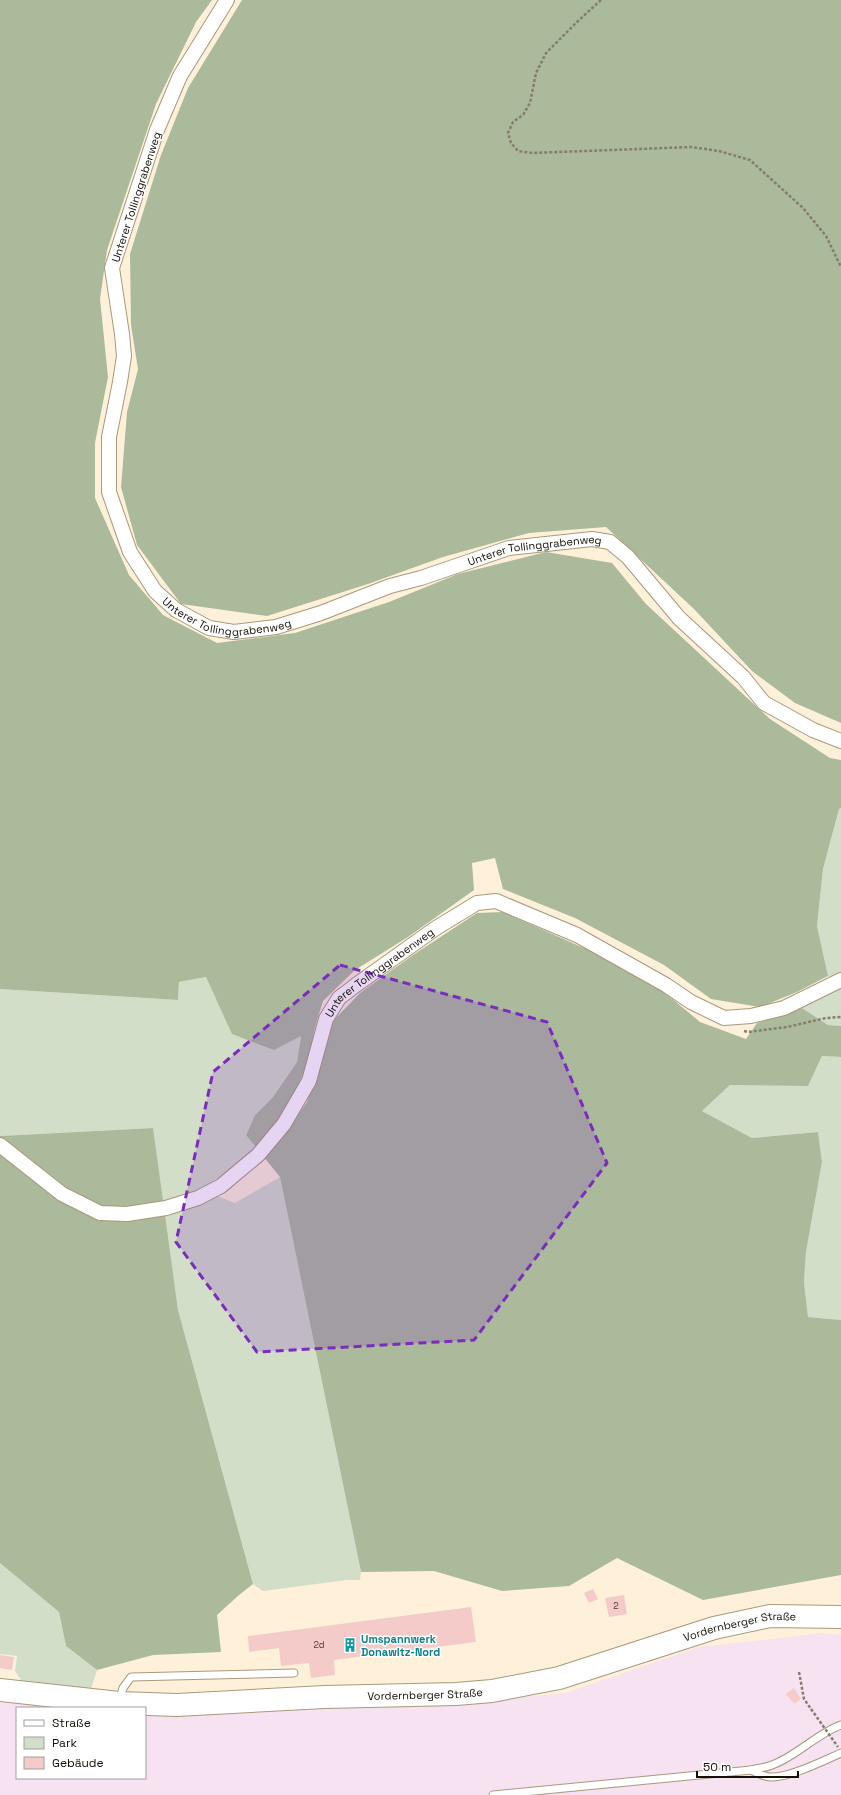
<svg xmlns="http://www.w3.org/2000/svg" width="841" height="1795" viewBox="0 0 841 1795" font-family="'Space Grotesk',sans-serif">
  <rect width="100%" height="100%" fill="#fff1d9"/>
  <path fill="#f6e2f1" d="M823,1633L841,1635V1795H0V1699L81,1708H17V1778H145V1713L190,1716L386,1703H467L565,1693L699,1647Z"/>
  <g fill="#d3dec9">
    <path d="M841,808V975L834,979L828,976L817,926L823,869L839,809Z"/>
    <path d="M206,977L233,1034L296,1038L301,1036L297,1062L273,1097L255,1115L246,1134L256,1147L240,1162L201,1190L162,1202L152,1128L0,1136V989L178,1000L179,982Z"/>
    <path d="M841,986V1026L828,1025L802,1008Z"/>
    <path d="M822,1056L841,1057V1320L808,1317L804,1282L806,1252L822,1162L818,1132L752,1138L702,1111L730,1085L808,1086Z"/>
    <path d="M280,1177L361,1572L360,1580H347L263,1591L253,1584L178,1310L164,1215L198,1205L215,1195L235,1203Z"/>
    <path d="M0,1563L59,1612L66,1646L97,1670L90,1692L23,1683L15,1671L17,1656L0,1654Z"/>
  </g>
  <g fill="#aaba9b">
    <path d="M0,0H212L196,22L156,104L107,250L100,299L108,377L95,443V498L129,575L163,615L217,643L295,633L389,602L458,574L546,552L612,563L646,604L770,719L830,758L841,760V808L839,809L823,869L817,926L828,976L797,992L760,1007L711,999L664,965L575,918L503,889L495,858L472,863L474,890L408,937L355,970L323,1001L315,1027L308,1062L292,1100L276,1124L256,1147L246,1135L255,1115L273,1097L297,1062L301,1036L274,1050L232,1034L206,977L179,982L178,1000L0,989Z"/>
    <path d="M242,0H841V723L795,703L752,671L694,609L606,527L529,533L443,557L368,584L267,616L181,604L137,545L121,487L127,412L138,369L131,325L130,254L161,155L188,88Z"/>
    <path d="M503,912L604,957L658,987L700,1022L746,1039L757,1023L802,1008L828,1025L841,1026V1057L822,1056L808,1086L730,1085L702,1111L752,1138L818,1132L822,1162L806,1252L804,1282L808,1317L841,1320V1575L703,1600L617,1558L569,1586L502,1591L434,1571L361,1572L280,1177L263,1156L284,1135L307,1102L332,1022L360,993L413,955L477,913Z"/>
    <path d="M153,1128L178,1310L253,1584L239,1595L217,1615L221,1652L153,1655L97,1670L66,1646L59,1612L0,1563V1136Z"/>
  </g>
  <g fill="#f4cbc8">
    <path d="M593,1589L598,1599L589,1603L584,1593Z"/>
    <path d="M624,1595L627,1614L609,1617L605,1598Z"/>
    <path d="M471,1607L476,1642L334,1660L335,1675L311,1678L309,1663L281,1666L279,1648L249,1652L248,1636Z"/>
    <path d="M0,1655L14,1657L12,1670L0,1668Z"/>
    <path d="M794,1688L801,1699L794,1704L786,1694Z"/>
  </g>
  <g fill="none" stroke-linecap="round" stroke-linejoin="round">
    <defs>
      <g id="service">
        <path d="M119,1701L123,1688L131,1677L294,1673"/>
        <path d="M751,1770C755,1772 760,1775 765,1776C782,1782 825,1760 841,1753"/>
        <path d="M493,1795L751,1770C757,1768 765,1768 772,1765C797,1756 816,1734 841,1725"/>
      </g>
      <g id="minor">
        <path id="s1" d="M227,0L180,76L157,130L112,268L122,334L124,356L120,382L109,437V492L130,552L155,591L176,610L209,628L234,632L276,627L321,613L390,586L421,578L509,548L592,539L610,542L628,557L679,618L743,677L764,703L813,730L841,741"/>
        <path id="s2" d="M0,1145L62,1194L100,1213L127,1214L166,1208L198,1198L221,1186L258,1155L284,1124L309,1081L326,1019L339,998L356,985L436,928L477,903L496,901L577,935L666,985L691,1002L724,1018L751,1016L784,1008L841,980"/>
      </g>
      <g id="primary">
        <path id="s3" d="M0,1690L119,1703L177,1705L324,1697L456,1694L492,1691L559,1678L714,1628L770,1616L841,1617"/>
      </g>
    </defs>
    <use href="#service" stroke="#a9997d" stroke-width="9"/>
    <use href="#minor" stroke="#a9997d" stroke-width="16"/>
    <use href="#primary" stroke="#a9997d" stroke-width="24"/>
    <g stroke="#877d6d" stroke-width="2.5" stroke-dasharray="3 2" stroke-linecap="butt">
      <path d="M601,0L578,21L546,53L536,73L530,103L523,115L513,122L508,133L511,143L518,151L532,153L691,147L719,151L750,160L803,208L826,236L841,267"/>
      <path d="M744,1031L748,1032L787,1027L826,1018L841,1017"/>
      <path d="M799,1672L804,1699L811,1709"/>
    </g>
    <use href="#service" stroke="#fff" stroke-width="7"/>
    <use href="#minor" stroke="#fff" stroke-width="14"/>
    <use href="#primary" stroke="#fff" stroke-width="22"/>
    <path stroke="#877d6d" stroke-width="2.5" stroke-dasharray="3 2" stroke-linecap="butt" d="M811,1709L838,1747"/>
  </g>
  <path fill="#7b2cbf" fill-opacity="0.2" stroke="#7b2cbf" stroke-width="3" stroke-dasharray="8 5" stroke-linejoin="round" d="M340,965L547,1022L607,1163L474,1340L257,1352L176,1242L213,1072Z"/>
  <defs>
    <symbol id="building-bare" viewBox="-9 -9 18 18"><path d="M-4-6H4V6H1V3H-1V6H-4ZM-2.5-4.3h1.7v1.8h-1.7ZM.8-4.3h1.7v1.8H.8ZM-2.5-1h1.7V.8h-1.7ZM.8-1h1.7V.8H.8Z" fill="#0f9aa8" stroke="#fff" stroke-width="2.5" paint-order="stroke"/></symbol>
  </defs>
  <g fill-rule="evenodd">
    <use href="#building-bare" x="340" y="1635" width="20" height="20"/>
  </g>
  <g text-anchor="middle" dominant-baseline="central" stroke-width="3" stroke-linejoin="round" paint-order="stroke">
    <g font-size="9" fill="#4d3e36">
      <text x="616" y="1606">2</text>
      <text x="319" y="1645">2d</text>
    </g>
    <g font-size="11" fill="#150f06" stroke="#fff">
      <text transform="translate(136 197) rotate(-72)">Unterer Tollinggrabenweg</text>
      <text stroke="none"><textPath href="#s1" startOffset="1034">Unterer Tollinggrabenweg</textPath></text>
      <text stroke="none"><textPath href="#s1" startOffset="710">Unterer Tollinggrabenweg</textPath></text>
      <text stroke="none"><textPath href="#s2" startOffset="522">Unterer Tollinggrabenweg</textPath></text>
      <text stroke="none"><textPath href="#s3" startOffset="750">Vordernberger Straße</textPath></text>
      <text stroke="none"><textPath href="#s3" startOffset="426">Vordernberger Straße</textPath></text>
    </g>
    <g font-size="11" font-weight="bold" fill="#0d838f" stroke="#fff" text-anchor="start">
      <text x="361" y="1639">Umspannwerk<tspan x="361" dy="13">Donawitz-Nord</tspan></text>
    </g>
  </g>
  <rect x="16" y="1707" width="130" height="72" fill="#ffffff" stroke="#a19f9b"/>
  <rect x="24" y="1720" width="20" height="6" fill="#ffffff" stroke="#a19f9b"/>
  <text x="52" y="1727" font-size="12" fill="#150f06">Straße</text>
  <rect x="24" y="1737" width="20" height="12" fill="#d3dec9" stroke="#a19f9b"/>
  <text x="52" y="1747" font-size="12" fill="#150f06">Park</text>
  <rect x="24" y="1757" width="20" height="12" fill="#f4cbc8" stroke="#a19f9b"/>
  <text x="52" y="1767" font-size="12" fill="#150f06">Gebäude</text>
  <path d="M697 1771v6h101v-6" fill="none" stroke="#150f06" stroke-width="2"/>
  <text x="703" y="1771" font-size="12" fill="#150f06" stroke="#ffffff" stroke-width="3" paint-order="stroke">50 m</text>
</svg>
